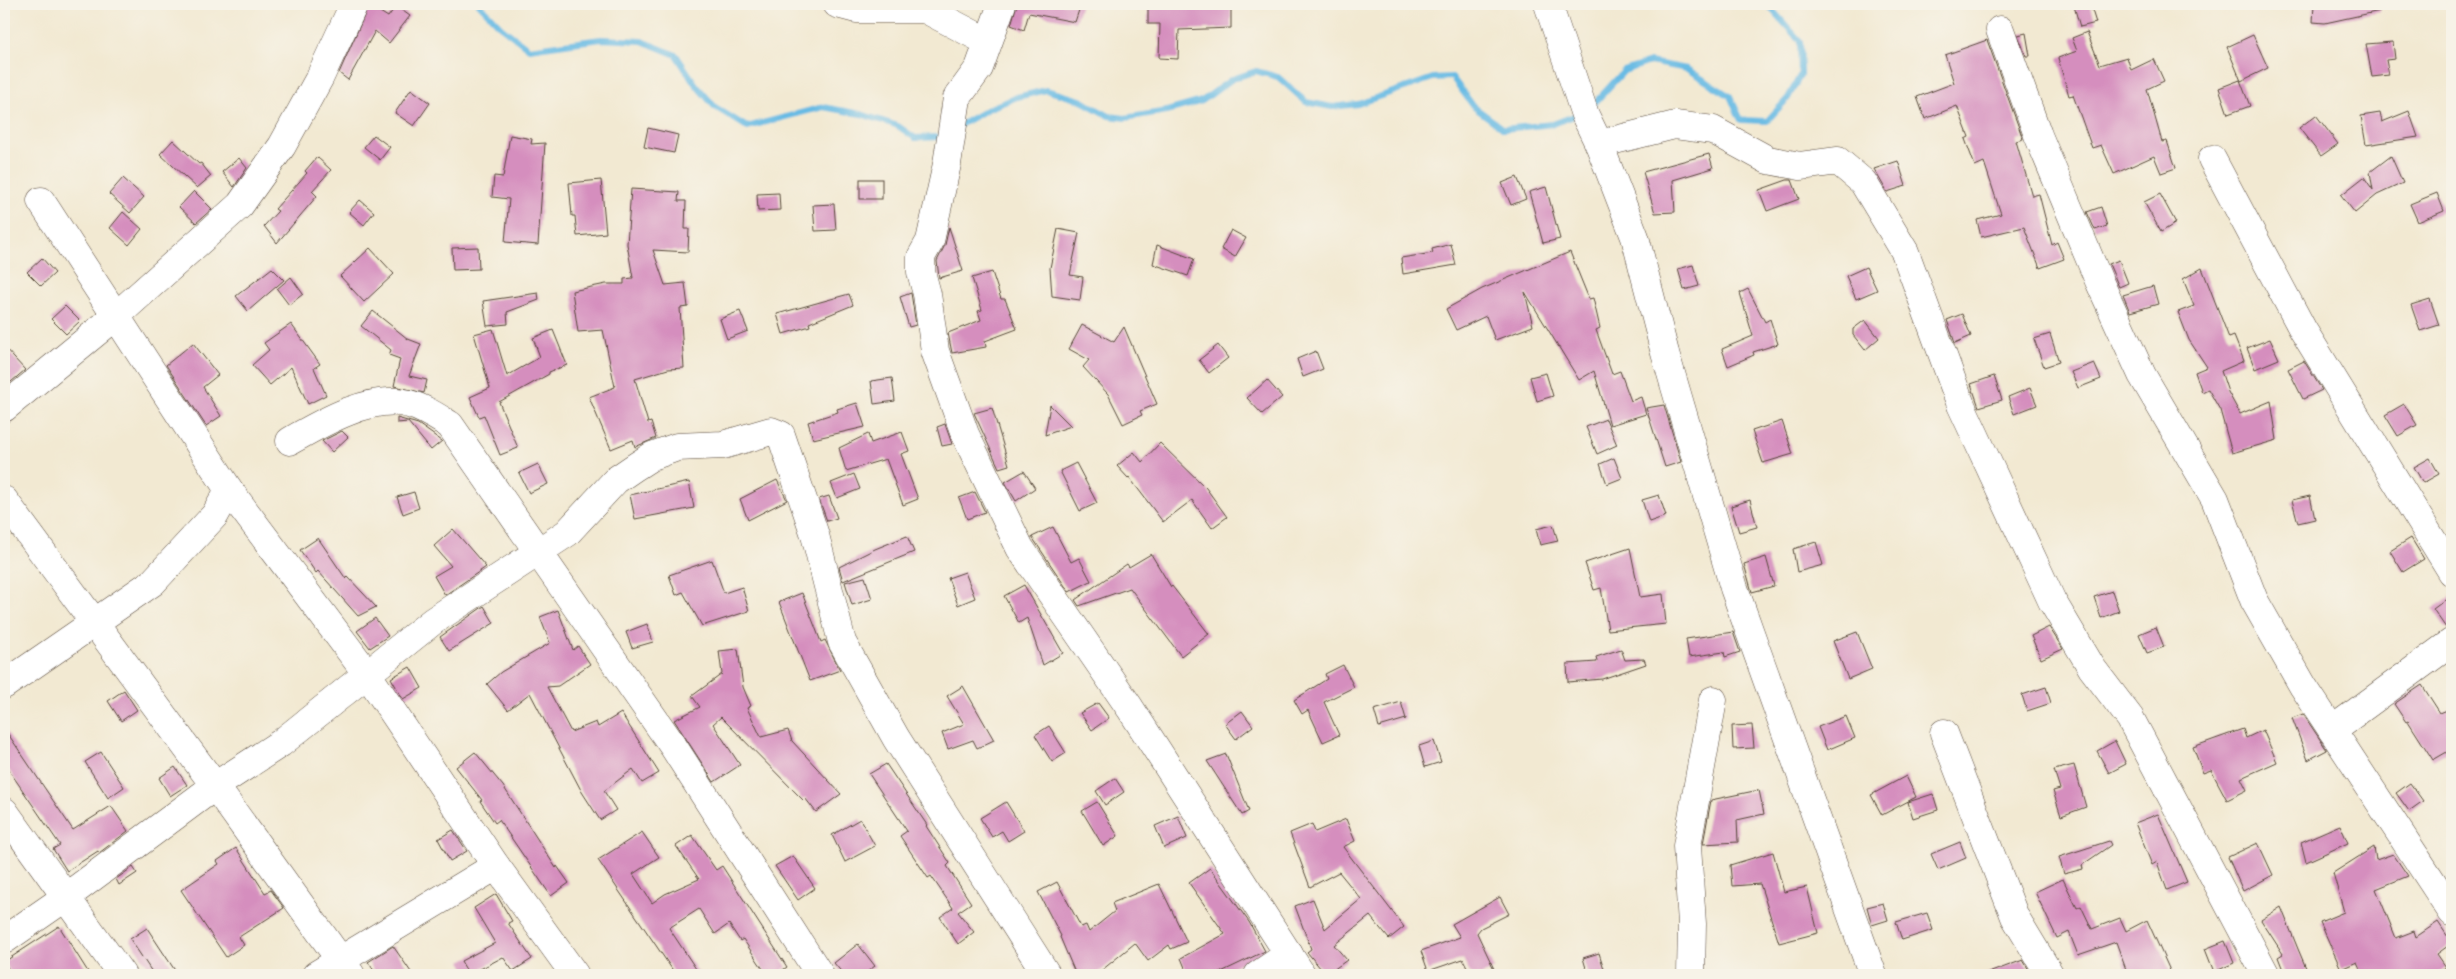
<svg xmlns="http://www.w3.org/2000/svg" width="2456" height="979" viewBox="0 0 2456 979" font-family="'Playpen Sans',sans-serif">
  <rect width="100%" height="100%" fill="#f7f3e8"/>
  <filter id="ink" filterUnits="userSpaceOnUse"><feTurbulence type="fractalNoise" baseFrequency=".02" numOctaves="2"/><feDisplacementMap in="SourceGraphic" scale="10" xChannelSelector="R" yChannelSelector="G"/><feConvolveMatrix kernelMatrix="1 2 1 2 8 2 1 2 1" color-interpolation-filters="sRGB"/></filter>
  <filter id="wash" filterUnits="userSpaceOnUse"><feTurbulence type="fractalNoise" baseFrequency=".0096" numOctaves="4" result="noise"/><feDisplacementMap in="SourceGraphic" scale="20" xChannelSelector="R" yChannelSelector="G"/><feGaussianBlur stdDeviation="1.12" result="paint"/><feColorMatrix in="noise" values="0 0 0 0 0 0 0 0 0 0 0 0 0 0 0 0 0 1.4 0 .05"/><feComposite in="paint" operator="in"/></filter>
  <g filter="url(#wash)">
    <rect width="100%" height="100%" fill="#f2e9d2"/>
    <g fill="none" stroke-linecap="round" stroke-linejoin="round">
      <g stroke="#69bbe4" stroke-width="6">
        <path d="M479,4L501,27L529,49L601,39L642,41L676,55L696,85L715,107L747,127L823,107L861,114L898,126L915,138L940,137L945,134"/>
        <path d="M1590,108L1624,71L1650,62L1687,69L1709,83L1730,96L1741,120L1767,121L1788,98L1801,74L1800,41L1767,4"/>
        <path d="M960,125L990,108L1017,97L1046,90L1080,100L1109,116L1125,118L1167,111L1202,101L1232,79L1256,71L1278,77L1306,102L1332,107L1358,104L1433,78L1452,77L1474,107L1504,129L1553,124L1579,114"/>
      </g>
    </g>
    <g id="blocks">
      <g fill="#d58ebe">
        <path d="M1017,4H1081L1075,22L1029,13L1024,30L1011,25Z"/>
        <path d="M1231,4V28L1179,30L1178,59L1159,58L1160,24H1148V6Z"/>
        <path d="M2083,4H2090L2096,23L2080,27L2074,6Z"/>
        <path d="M2314,4H2380V11L2325,23L2313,22Z"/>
        <path d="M369,5L388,17L396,6L410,16L389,43L375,31L348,80L339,73Z"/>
        <path d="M2087,32L2100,65L2127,57L2131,70L2154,59L2164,81L2147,89L2162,142L2167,141L2176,168L2161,173L2154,156L2114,174L2101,145L2092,148L2073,95L2069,96L2058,58L2077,51L2072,38Z"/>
        <path d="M2026,33L2030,56H2026L2018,35Z"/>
        <path d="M2253,35L2268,68L2241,81L2227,47Z"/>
        <path d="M1987,40L2023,139L2016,141L2032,196L2039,194L2052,245L2057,242L2064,259L2040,268L2024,227L1981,237L1977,220L2001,214L1984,162L1975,166L1965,139L1969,137L1957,106L1925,119L1917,97L1954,83L1945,55Z"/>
        <path d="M2393,42L2395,59L2386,60L2389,75L2372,77L2366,44Z"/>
        <path d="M2240,80L2250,106L2228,114L2219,88Z"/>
        <path d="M411,89L430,103L414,126L395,113Z"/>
        <path d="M2409,111L2418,137L2366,145L2361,116L2380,113L2382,122Z"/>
        <path d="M2316,115L2338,144L2321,156L2299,128Z"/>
        <path d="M648,128L678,135L674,153L644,147Z"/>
        <path d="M374,135L390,147L380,160L364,147Z"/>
        <path d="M510,135L532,139L531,144L545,143L538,245L505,242L509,199L492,197L494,176L503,177Z"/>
        <path d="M173,140L199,164L201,163L211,176L197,188L160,154Z"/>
        <path d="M1709,154L1713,168L1673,180L1675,212L1655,213L1643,172Z"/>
        <path d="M2391,156L2403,183L2377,195L2355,213L2341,195L2364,177L2373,190L2370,172Z"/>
        <path d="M317,157L331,170L312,191L317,196L277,243L264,226L278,211L275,209L307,173L305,171Z"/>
        <path d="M239,158L247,168L234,187L222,172Z"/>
        <path d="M1898,161L1906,186L1887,192L1874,169Z"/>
        <path d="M1517,177L1526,199L1511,205L1502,183Z"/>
        <path d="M123,178L144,197L130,213L109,194Z"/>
        <rect x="860" y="179" width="22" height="20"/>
        <path d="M601,180L606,233L577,236L575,216H572L569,183Z"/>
        <path d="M1787,180H1792L1799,199L1767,211L1759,190Z"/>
        <path d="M1546,187L1560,239L1543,243L1529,192Z"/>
        <path d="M631,189L679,192L678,201H686L685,229H689L688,252L653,250L665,285L685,283L688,307L680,308L684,368L668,369L635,379L648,423L651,422L656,438L635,447L633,440L611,449L589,397L615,387L603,330L578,332L572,291L606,284H624V279L633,278L627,244Z"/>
        <path d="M194,191L212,209L196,223L179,207Z"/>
        <path d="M779,193L780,210L758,211L757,194Z"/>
        <path d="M2437,193L2444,211L2418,222L2410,204Z"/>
        <path d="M2160,194L2176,223L2161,232L2144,202Z"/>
        <path d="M360,200L374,212L364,225L349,212Z"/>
        <path d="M834,204L836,230L815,231L813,205Z"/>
        <path d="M2101,207L2107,226L2095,230L2087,212Z"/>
        <path d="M123,212L142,229L129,245L110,228Z"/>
        <path d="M949,227L963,271L939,278L937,261L945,245Z"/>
        <path d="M1058,229L1079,233L1070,275L1083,277L1080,300L1052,296L1050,268Z"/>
        <path d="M1231,230L1246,238L1235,257L1221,249Z"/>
        <path d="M1451,244L1456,265L1403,274L1401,258L1433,253L1432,249Z"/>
        <path d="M1157,245L1194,259L1188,276L1153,264Z"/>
        <path d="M478,247L479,269L453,270L452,248Z"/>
        <path d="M370,248L394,274L364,302L340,276Z"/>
        <path d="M1570,252L1589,299L1593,298L1600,328L1596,330L1612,374L1620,371L1631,401L1641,397L1646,414L1610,425L1594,371L1579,380L1525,292L1533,326L1495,340L1486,316L1456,330L1446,309L1482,289Z"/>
        <path d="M42,258L55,273L41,286L27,272Z"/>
        <path d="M2119,260L2128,283L2119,287L2109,264Z"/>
        <path d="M1693,265L1699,286L1684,290L1678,269Z"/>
        <path d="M1866,267L1877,290L1856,299L1846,276Z"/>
        <path d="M272,268L284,280L248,311L236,296Z"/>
        <path d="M2202,268L2229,338L2234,336L2244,361L2221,371L2228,392L2240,414L2271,401L2277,440L2232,453L2220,410L2208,389L2202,392L2195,372L2207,367L2189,340L2178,312L2194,306L2183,279Z"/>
        <path d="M992,272L1001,299H1005L1017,329L985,341L986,347L952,353L948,333L981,320L978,311L982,310L972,278Z"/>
        <path d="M291,277L303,294L289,305L277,289Z"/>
        <path d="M2153,286L2158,304L2130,312L2123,295Z"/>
        <path d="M1748,289L1765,322L1770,319L1778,344L1753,352L1754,355L1728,366L1722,349L1753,336L1740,293Z"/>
        <path d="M538,293L539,300L507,312L508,324L487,326L483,301Z"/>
        <path d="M911,293L916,325L909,327L900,297Z"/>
        <path d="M849,294L853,305L809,323L810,326L783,334L777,314Z"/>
        <path d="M2430,299L2439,325L2420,331L2411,305Z"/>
        <path d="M65,306L80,321L66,334L51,319Z"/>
        <path d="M373,311L408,339L421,344L409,376L427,380L424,393L394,386L400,359L389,355L391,350L361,326Z"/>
        <path d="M740,311L748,331L727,339L720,319Z"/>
        <path d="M1962,314L1971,336L1955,343L1947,320Z"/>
        <path d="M1865,320L1879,338L1865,350L1853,335V329Z"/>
        <path d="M291,324L320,364L314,368L326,395L308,404L291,367L270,385L252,365L269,350L264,343Z"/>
        <path d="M1082,325L1114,342L1124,327L1157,404L1140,411L1142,415L1123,424L1108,394L1083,367L1089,360L1069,349Z"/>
        <path d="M493,329L507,376L540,357L533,338L553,330L567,365L549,372V374L499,402L518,448L500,455L484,415L479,417L470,397L490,388L474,334Z"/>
        <path d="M2050,334L2059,362L2044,367L2034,339Z"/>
        <path d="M2270,339L2279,359L2255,369L2247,348Z"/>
        <path d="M193,343L218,375L203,387L221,416L206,426L166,365Z"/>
        <path d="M1218,345L1228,358L1209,373L1199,360Z"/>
        <path d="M4,347L25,370L4,388Z"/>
        <path d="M1316,351L1323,369L1303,377L1297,359Z"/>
        <path d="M2304,361L2322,390L2303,399L2288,369Z"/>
        <path d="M2094,363L2101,379L2078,388L2071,372Z"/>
        <path d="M1546,373L1553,396L1537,401L1530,377Z"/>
        <path d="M1994,376L2002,400L1979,407L1971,384Z"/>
        <path d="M892,378L895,401L874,404L871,381Z"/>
        <path d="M1267,380L1282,397L1262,414L1247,398Z"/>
        <path d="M2030,388L2037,405L2014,414L2008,397Z"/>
        <path d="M857,403L865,427L813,439L808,422L838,412L837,409Z"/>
        <path d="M2404,404L2417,425L2398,436L2385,415Z"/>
        <path d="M1050,405L1071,426L1045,435Z"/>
        <path d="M1664,405L1681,462L1665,467L1646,408Z"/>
        <path d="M992,408L1009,465L999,468L974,413Z"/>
        <path d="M397,418L418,424L442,441L431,450L408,422L397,423Z"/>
        <path d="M1606,419L1617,445L1597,454L1586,427Z"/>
        <path d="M1782,421L1793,454L1763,463L1752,431Z"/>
        <path d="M945,424L952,444L942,446L937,427Z"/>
        <path d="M342,431L348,437L332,452L322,441Z"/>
        <path d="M902,432L909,451L901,454L918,499L903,505L886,459L846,471L839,448L868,434L871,443Z"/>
        <path d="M1160,443L1206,488L1227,517L1212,528L1192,500L1163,522L1129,477L1128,478L1117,466L1134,452L1142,462Z"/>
        <path d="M1614,458L1622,478L1607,484L1600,464Z"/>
        <path d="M2430,458L2439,474L2423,483L2414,467Z"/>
        <path d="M1076,463L1097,503L1080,511L1060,471Z"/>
        <path d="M538,464L548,484L529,493L519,473Z"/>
        <path d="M1024,471L1035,488L1016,501L1005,482Z"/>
        <path d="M854,474L860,489L837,498L831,483Z"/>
        <path d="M777,480L787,500L748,520L740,499Z"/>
        <path d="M689,482L694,508L635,519L630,495Z"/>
        <path d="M414,492L419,508L403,514L397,497Z"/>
        <path d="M975,492L985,512L967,519L959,498Z"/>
        <path d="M1659,495L1666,516L1649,522L1642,500Z"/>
        <path d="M829,496L837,518L827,521L819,499Z"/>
        <path d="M2310,496L2315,519L2298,523L2292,500Z"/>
        <path d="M1750,500L1757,527L1739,532L1731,506Z"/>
        <path d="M1553,525L1558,541L1540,545L1536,529Z"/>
        <path d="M1053,527L1071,562L1079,558L1091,581L1069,592L1032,537Z"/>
        <path d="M453,529L486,567L445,595L434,576L451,566L434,546Z"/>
        <path d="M907,536L914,552L843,581L839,567L875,549Z"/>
        <path d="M318,538L346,579L348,577L376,607L358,616L318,571L316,573L300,550Z"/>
        <path d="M2411,538L2424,559L2403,572L2390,551Z"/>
        <path d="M1816,542L1823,565L1797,572L1793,549Z"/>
        <path d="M1630,548L1640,597L1663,594L1666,624L1608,630L1601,588L1594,590L1585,563Z"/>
        <path d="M1151,554L1171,587L1172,586L1209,634L1181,656L1130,588L1079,606L1075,600L1127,564L1129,567Z"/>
        <path d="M1766,557L1774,586L1752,592L1744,564Z"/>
        <path d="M712,560L724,593L742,587L749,611L702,626L683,592L676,595L669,575Z"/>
        <path d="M965,572L975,598L958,605L948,578Z"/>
        <path d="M865,577L872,599L852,605L845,582Z"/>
        <path d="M1024,585L1063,653L1043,665L1027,618L1019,623L1004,596Z"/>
        <path d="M2112,591L2119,611L2101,618L2094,597Z"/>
        <path d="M802,593L821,642L825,640L840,670L810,681L779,602Z"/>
        <path d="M2452,595V627L2446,628L2433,609Z"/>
        <path d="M484,606L494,623L449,651L440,637Z"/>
        <path d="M558,610L573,650L578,646L590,664L558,686L547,687L571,732L596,722L598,727L621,713L659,773L642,783L633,769L604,791L616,810L600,820L582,792L530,693L508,710L487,684L501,672L550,643L540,617Z"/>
        <path d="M375,618L388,636L370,648L357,631Z"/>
        <path d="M647,624L653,642L632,648L626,632Z"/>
        <path d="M2049,627L2063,649L2041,659L2031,636Z"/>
        <path d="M2156,627L2164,647L2147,653L2139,634Z"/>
        <path d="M1733,632L1740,652L1725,657L1724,652L1689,657L1686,639Z"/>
        <path d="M1857,632L1872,669L1848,679L1833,641Z"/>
        <path d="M738,649L743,687L751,706L747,708L761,737L788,730L792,741L841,794L816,812L805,798L803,800L721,717L713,724L740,765L714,782L674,720L700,707L692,696L722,674L719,651Z"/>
        <path d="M1621,649L1625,660L1644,659L1646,664L1602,679L1568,682L1567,664L1597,662L1596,657Z"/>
        <path d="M1343,665L1354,687L1324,702L1339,735L1323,742L1308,710L1302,714L1294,700L1327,679L1325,674Z"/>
        <path d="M410,667L422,688L403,699L391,678Z"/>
        <path d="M2422,685L2440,713L2452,708V749L2433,760L2408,721L2406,722L2394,704Z"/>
        <path d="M963,686L994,740L977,748L973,740L948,749L942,733L964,724L947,696Z"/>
        <path d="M2046,687L2051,703L2027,711L2022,695Z"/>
        <path d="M124,690L137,710L121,721L108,701Z"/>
        <path d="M1401,702L1406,719L1379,727L1374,710Z"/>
        <path d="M1098,703L1109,718L1092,730L1080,713Z"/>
        <path d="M1242,711L1253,726L1236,739L1225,724Z"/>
        <path d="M2303,714L2327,750L2308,760L2292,718Z"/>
        <path d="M1846,716L1855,738L1827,750L1818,727Z"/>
        <path d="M1752,725L1754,748L1733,749L1732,726Z"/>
        <path d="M1049,726L1066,753L1052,762L1035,735Z"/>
        <path d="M4,728L73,830L111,806L128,831L99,853L98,851L67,871L53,849L60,845L4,763Z"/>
        <path d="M2243,729L2246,738L2263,730L2277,762L2241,778L2247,790L2227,800L2211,770L2203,773L2193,747Z"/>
        <path d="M1434,741L1441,762L1425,767L1419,746Z"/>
        <path d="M2115,741L2126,764L2109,773L2097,751Z"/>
        <path d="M101,752L124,787L108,798L85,762Z"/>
        <path d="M475,752L503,786L556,868L557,866L569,883L551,896L499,820L495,823L480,801L482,800L456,767Z"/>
        <path d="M1226,754L1249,811L1242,815L1207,761Z"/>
        <path d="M886,764L927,825L926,826L950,863L947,866L971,903L958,912L974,932L958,944L940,917L953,908L931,876L928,878L900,836L907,831L869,774Z"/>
        <path d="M2074,765L2086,807L2061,816L2053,791L2060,789L2054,770Z"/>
        <path d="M175,767L187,785L170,796L159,778Z"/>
        <path d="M1906,776L1916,797L1882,815L1871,795Z"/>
        <path d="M1115,778L1124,792L1105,805L1096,791Z"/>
        <path d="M2410,783L2423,801L2409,811L2396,793Z"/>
        <path d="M1759,790L1764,814L1737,820L1738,842L1703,844L1711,800Z"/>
        <path d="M1933,794L1938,810L1913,818L1908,802Z"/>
        <path d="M1006,802L1024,831L1008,841L1002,831L992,837L980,818Z"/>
        <path d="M1097,802L1118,836L1103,846L1082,811Z"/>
        <path d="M2158,814L2187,882L2167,890L2157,862L2152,865L2135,823Z"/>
        <path d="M1178,816L1187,838L1164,848L1155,826Z"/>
        <path d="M860,819L875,846L845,862L832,835Z"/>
        <path d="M1346,819L1355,841L1343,847L1404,927L1389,939L1370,916L1334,945L1347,960L1326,975L1307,952L1311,949L1295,906L1313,899L1325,929L1361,899L1339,872L1310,887L1290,833L1312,824L1315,832Z"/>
        <path d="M2340,825L2348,843L2306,862L2301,842Z"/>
        <path d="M453,830L467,851L450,861L438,839Z"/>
        <path d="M642,832L659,857L633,874L652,903L665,894L699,879L676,846L692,835L716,870L722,866L787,967L776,975H767L743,939L740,941L729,924L715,934L699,909L669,928L700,975H676L598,860Z"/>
        <path d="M2109,841L2111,845L2082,865L2083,869L2064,874L2059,857Z"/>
        <path d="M1960,842L1966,858L1938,870L1931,854Z"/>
        <path d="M2258,843L2273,875L2243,891L2228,857Z"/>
        <path d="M2374,847L2376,860L2393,854L2408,876L2376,889L2396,938L2414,931L2416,937L2438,922L2452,943L2437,954L2446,967L2435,975H2363L2357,962L2341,969L2320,922L2344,912L2333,873Z"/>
        <path d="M236,848L265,893L271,890L284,908L239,937L244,945L226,957L181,890L219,864L217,861Z"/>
        <path d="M1773,852L1784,892L1807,887L1818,933L1779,943L1760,884L1732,886L1730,865Z"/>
        <path d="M793,856L815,888L798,900L775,866Z"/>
        <path d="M133,867L137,873L119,885L116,879Z"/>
        <path d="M1210,868L1249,922L1265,951L1215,975H1188L1181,958L1225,934L1189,883Z"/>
        <path d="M2063,879L2077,908L2081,906L2092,929L2120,918L2126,931L2147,920L2172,975H2128L2116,942L2078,955L2069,932L2057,938L2035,892Z"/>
        <path d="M1057,882L1081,927L1086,925L1089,932L1115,911L1112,903L1159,884L1187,942L1171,949L1169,945L1148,961L1135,943L1096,975H1076L1060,937L1061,936L1038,892Z"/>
        <path d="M496,894L512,921L508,923L532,959L513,971L503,957L469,975L461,961L495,943L474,908Z"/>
        <path d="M1500,897L1509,914L1481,928L1477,933L1494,969L1482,975H1471L1463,959L1428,971L1421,951L1460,937L1452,924Z"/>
        <path d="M1883,903L1888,920L1872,925L1867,907Z"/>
        <path d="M2281,907L2298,949L2309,975H2285L2278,957L2283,954L2261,920Z"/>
        <path d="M1927,913L1933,930L1902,940L1896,922Z"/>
        <path d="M59,926L90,975H12L4,962Z"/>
        <path d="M147,928L178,975H154L130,939Z"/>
        <path d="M2225,941L2234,963L2214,972L2205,949Z"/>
        <path d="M858,944L875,966L863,975H844L834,963Z"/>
        <path d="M393,946L413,975H377L368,962Z"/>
        <path d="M1599,953L1606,975H1588L1583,958Z"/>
        <path d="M2023,960L2032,975H1986V974Z"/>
      </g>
    </g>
  </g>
  <g filter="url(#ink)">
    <use href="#blocks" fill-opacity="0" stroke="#564739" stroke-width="1"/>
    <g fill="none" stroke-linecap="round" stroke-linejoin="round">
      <defs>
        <g id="minor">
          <path d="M837,4L856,9H925L988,42"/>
          <path d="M1002,4L979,68L957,98L947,164L930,241L921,257V272L927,294L935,351L965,434L1020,548L1130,708L1302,975"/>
          <path d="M1548,4L1585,115L1599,144L1635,237L1665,353L1734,588L1873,975"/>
          <path d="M2000,30L2038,135L2099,281L2142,375L2215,499L2254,600L2303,686L2452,912"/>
          <path d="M1599,144L1675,125L1713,130L1768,160L1800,166L1838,161L1863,182L1905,252L1961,405L2052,601L2092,668L2130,718L2266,975"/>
          <path d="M2212,159L2303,330L2452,572"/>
          <path d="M41,201L229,490L368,675L496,866L575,975"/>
          <path d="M4,408L116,316L240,205L282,146L320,77L354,4"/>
          <path d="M290,441C321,423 373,393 409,404C424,408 437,417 450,425L673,746L820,975"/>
          <path d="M4,500L215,786L351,975"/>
          <path d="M4,685L153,582L215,515L229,490"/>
          <path d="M2332,730L2452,642"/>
          <path d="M1944,733L2015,917L2050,975"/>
          <path d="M4,811L122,975"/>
          <path d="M4,940L66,897L215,786L281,743L433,621L567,533L616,480L635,467L652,456L677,447L723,445L771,431L781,435L815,535L842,642L896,738L1047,975"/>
          <path d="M316,975L496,866"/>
          <path d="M1258,975L1289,954"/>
          <path d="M1691,975L1692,924L1687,846L1713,700"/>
        </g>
      </defs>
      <use href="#minor" stroke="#564739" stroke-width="29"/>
      <use href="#minor" stroke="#fff" stroke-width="28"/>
    </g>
  </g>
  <rect width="2456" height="979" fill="none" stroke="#f7f3e8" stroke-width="20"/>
</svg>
